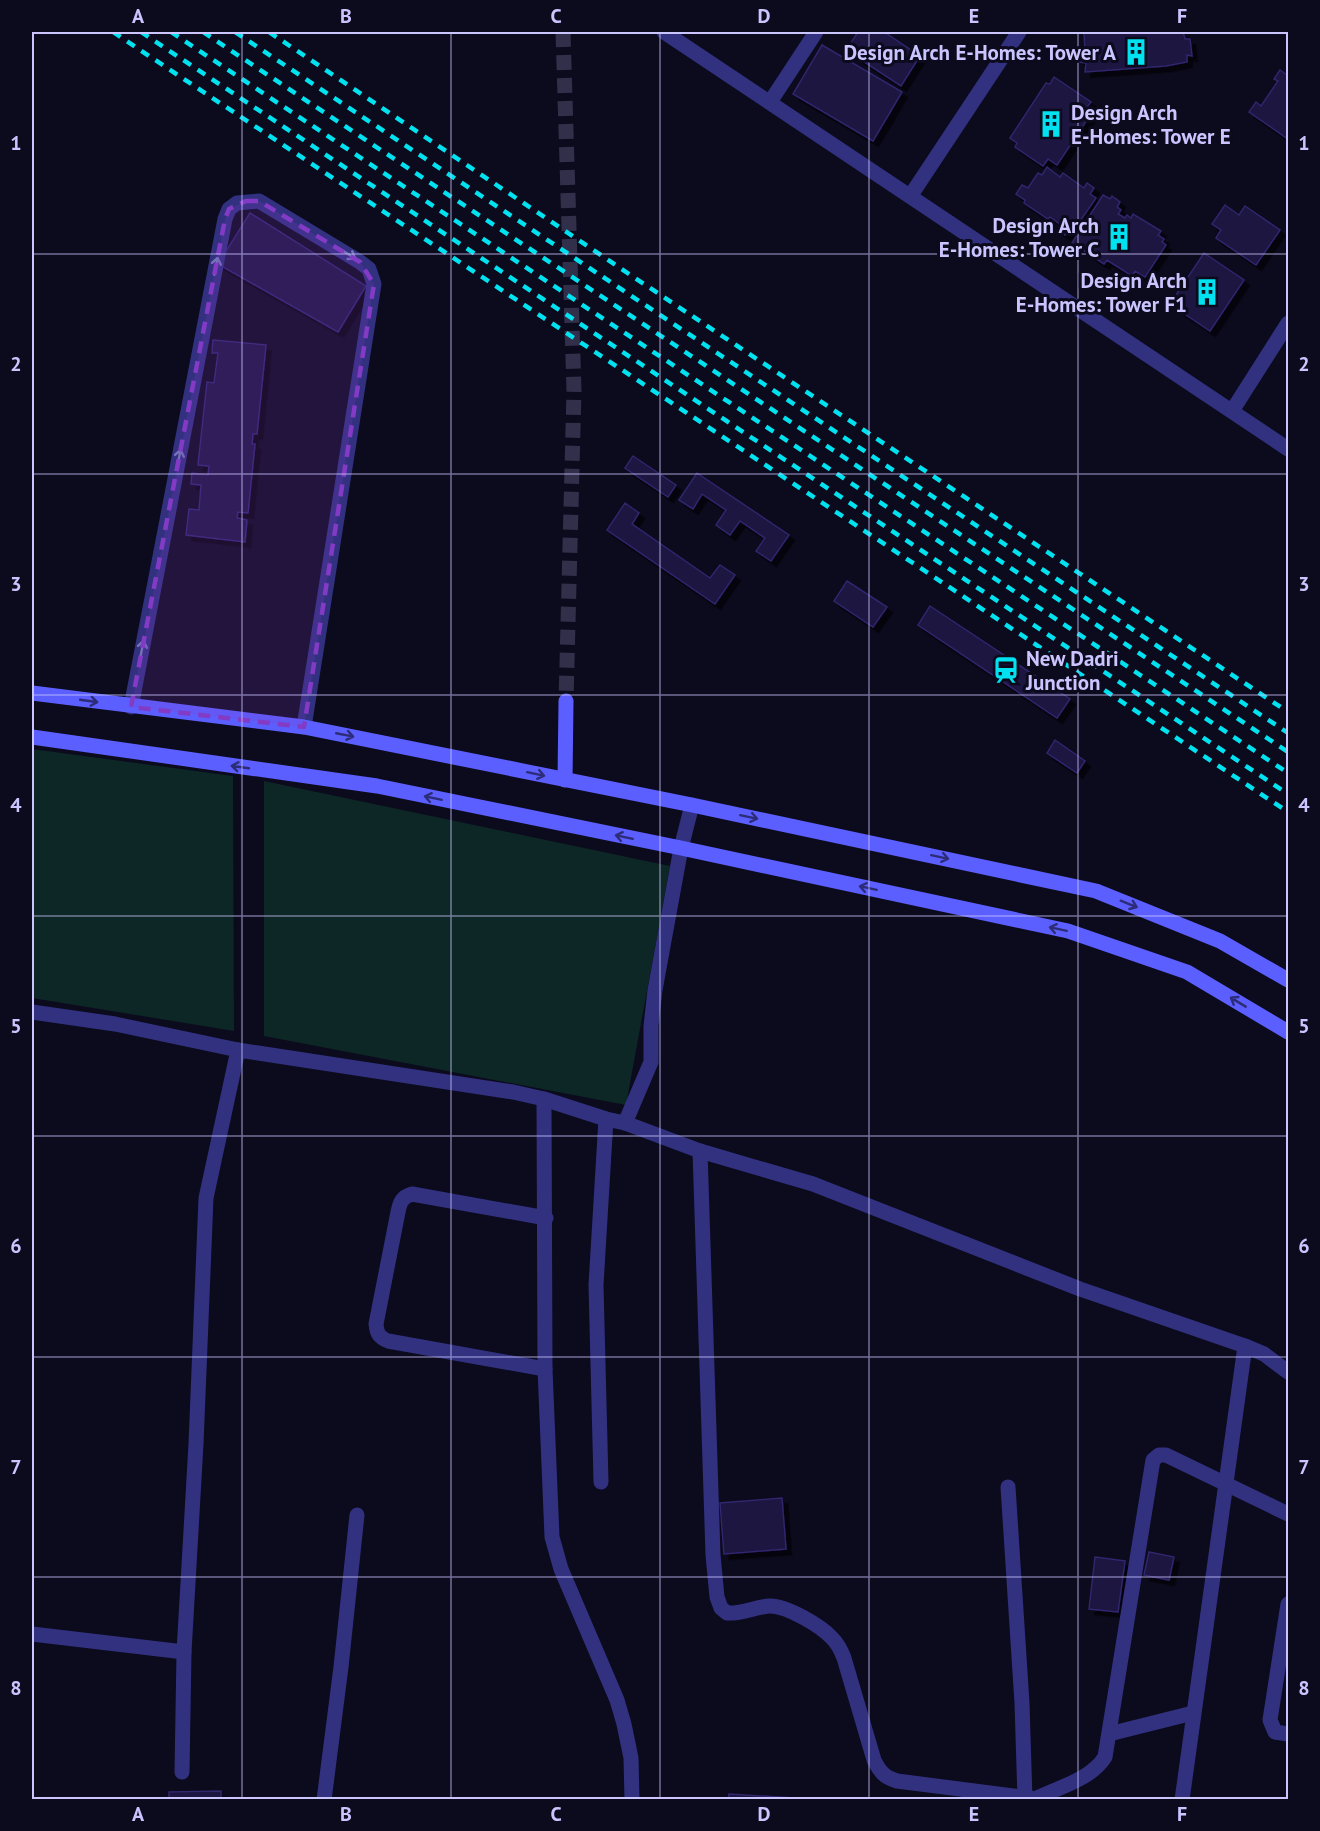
<svg xmlns="http://www.w3.org/2000/svg" width="1320" height="1831" viewBox="0 0 1320 1831" font-family="'PT Sans',sans-serif">
  <defs>
    <filter id="shadow"><feDropShadow dx="5.5" dy="5.5" stdDeviation="0" flood-color="#0009"/></filter>
  </defs>
  <rect width="100%" height="100%" fill="#0c0a1d"/>
  <g fill="#0c2725">
    <path d="M32,749L233,776L234,1031L32,998Z"/>
    <path d="M264,781L670,866L626,1105L264,1036Z"/>
  </g>
  <g fill="#1b143f" stroke="#30256d" stroke-width="1.5" filter="url(#shadow)">
    <path d="M858,32H884L920,56L901,86L846,50Z"/>
    <path d="M1080,32H1183L1185,39H1190L1192,56L1187,55V62L1166,66L1085,72L1086,63L1079,62L1080,49L1085,50L1084,33Z"/>
    <path d="M822,45L902,92L873,141L793,94Z"/>
    <path d="M1280,70L1287,75L1288,73V139L1249,112L1256,102L1261,106L1278,81L1274,79Z"/>
    <path d="M1054,77L1091,102L1087,107L1093,111L1057,165L1048,159L1043,166L1015,147L1017,143L1010,138L1046,83L1050,84Z"/>
    <path d="M1047,167L1060,177L1063,173L1084,188L1087,183L1094,188L1090,194L1096,198L1080,221L1083,223L1075,234L1069,230L1065,235L1058,230L1061,225L1050,217L1048,219L1024,203L1025,200L1016,194L1022,185L1028,188L1038,173L1042,175Z"/>
    <path d="M1103,195L1110,199L1112,196L1120,202L1117,207L1121,210L1118,214L1125,218L1127,215L1131,218L1133,214L1161,231L1158,235L1164,239L1162,242L1166,245L1145,277L1135,271L1132,276L1107,260L1104,264L1072,243Z"/>
    <path d="M1225,205L1239,215L1245,206L1280,230L1256,265L1216,238L1221,230L1212,224Z"/>
    <path d="M250,213L366,286L338,332L218,264Z"/>
    <path d="M1204,253L1244,280L1210,331L1170,304Z"/>
    <path d="M213,340L266,345L257,434H253L252,444H255L248,513L238,512L237,518L247,520L245,542L186,535L189,509L199,510L201,485L191,484L192,473L208,475L209,466L198,465L207,382L214,383L218,353H212Z"/>
    <path d="M633,456L676,485L668,497L625,468Z"/>
    <path d="M697,473L789,535L771,561L756,551L765,538L740,521L730,535L716,525L726,510L702,494L693,509L679,500Z"/>
    <path d="M625,503L639,513L632,524L710,578L720,565L735,575L715,604L607,530Z"/>
    <path d="M847,581L887,607L873,627L834,601Z"/>
    <path d="M930,606L1070,699L1057,718L918,625Z"/>
    <path d="M1055,740L1085,761L1077,773L1047,753Z"/>
    <path d="M782,1498L786,1549L724,1554L720,1503Z"/>
    <path d="M1149,1552L1174,1557L1169,1580L1144,1575Z"/>
    <path d="M1095,1557L1125,1561L1118,1612L1089,1609Z"/>
    <path d="M221,1791V1800H169V1792Z"/>
    <path d="M729,1794L811,1799L728,1800Z"/>
  </g>
  <g fill="none" stroke-linecap="round" stroke-linejoin="round">
    <path stroke="#322f4a" stroke-width="15" stroke-dasharray="15 8" stroke-linecap="butt" d="M563,32L574,391L566,701"/>
    <g stroke="#313180" stroke-width="15">
      <path d="M664,32L1288,449"/>
      <path d="M770,102L816,32"/>
      <path d="M911,195L1019,32"/>
      <path d="M1232,411L1288,323"/>
      <path d="M131,707L225,219L229,209L237,203L259,201L360,262L369,269L374,284L304,727"/>
      <path d="M32,1012L115,1024L238,1050L513,1092L544,1099L606,1119L625,1123L700,1151L813,1184L1080,1289L1245,1346L1264,1354L1288,1372"/>
      <path d="M544,1099L545,1369L552,1537L561,1569L617,1700L624,1724L631,1758L632,1800"/>
      <path d="M625,1123L651,1062V1026L655,990L681,848L692,805"/>
      <path d="M700,1151L713,1555L717,1597L721,1608L727,1613C742,1614 755,1607 769,1606C786,1605 821,1626 832,1638C838,1644 841,1650 844,1658L874,1760C880,1772 884,1777 897,1781L1045,1800"/>
      <path d="M545,1369L388,1341C379,1337 377,1334 376,1324L398,1212C400,1202 402,1197 412,1194L546,1218"/>
      <path d="M601,1482L596,1285L606,1119"/>
      <path d="M1008,1487L1022,1703L1025,1800"/>
      <path d="M1288,1604L1270,1720L1275,1732L1288,1734"/>
      <path d="M32,1634L184,1652"/>
      <path d="M1109,1734L1193,1713"/>
      <path d="M182,1772L184,1652L196,1444L206,1198L238,1050"/>
      <path d="M1037,1798C1060,1787 1091,1779 1105,1757L1153,1460L1159,1455H1166L1288,1514"/>
      <path d="M324,1800L341,1667L357,1515"/>
      <path d="M1182,1800L1245,1346"/>
    </g>
    <g stroke="#5c5fff" stroke-width="15">
      <path d="M32,693L304,727L692,805L1096,891L1220,941L1288,980"/>
      <path d="M32,737L377,786L681,848L1068,931L1187,972L1288,1032"/>
      <path d="M565,780L566,701"/>
    </g>
    <g stroke="#00e2f0" stroke-width="4.5" stroke-dasharray="9 8" stroke-linecap="butt">
      <path d="M113,32L1288,812"/>
      <path d="M141,32L1288,794"/>
      <path d="M171,32L1288,773"/>
      <path d="M203,32L1288,752"/>
      <path d="M235,32L1288,733"/>
      <path d="M269,32L629,274L1288,712"/>
    </g>
  </g>
  <defs><path id="oneway-shaft" d="M-6 0H5M1.5-3L5.5 0L1.5 3" fill="none" stroke-width="1.6" stroke-linecap="round" stroke-linejoin="round" transform="scale(1.5)"/></defs>
  <g stroke="#7674b9">
    <use href="#oneway-shaft" transform="translate(348 254) rotate(31)"/>
    <use href="#oneway-shaft" transform="translate(216 266) rotate(-79)"/>
    <use href="#oneway-shaft" transform="translate(179 458) rotate(-79)"/>
    <use href="#oneway-shaft" transform="translate(142 649) rotate(-79)"/>
  </g>
  <g stroke="#2c2c77">
    <use href="#oneway-shaft" transform="translate(89 701) rotate(8)"/>
    <use href="#oneway-shaft" transform="translate(345 735) rotate(11)"/>
    <use href="#oneway-shaft" transform="translate(240 767) rotate(-172)"/>
    <use href="#oneway-shaft" transform="translate(536 774) rotate(12)"/>
    <use href="#oneway-shaft" transform="translate(433 798) rotate(-168)"/>
    <use href="#oneway-shaft" transform="translate(749 817) rotate(12)"/>
    <use href="#oneway-shaft" transform="translate(624 837) rotate(-168)"/>
    <use href="#oneway-shaft" transform="translate(940 857) rotate(12)"/>
    <use href="#oneway-shaft" transform="translate(868 888) rotate(-168)"/>
    <use href="#oneway-shaft" transform="translate(1129 904) rotate(22)"/>
    <use href="#oneway-shaft" transform="translate(1058 929) rotate(-168)"/>
    <use href="#oneway-shaft" transform="translate(1238 1002) rotate(-149)"/>
  </g>
  <path fill="#833bc5" fill-opacity="0.2" stroke="#833bc5" stroke-width="4.5" stroke-dasharray="12 8" stroke-linejoin="round" d="M246,201H259L360,262L374,284L304,727L131,707L225,219L229,209Z"/>
  <path fill="none" stroke="#cac5ff" stroke-width="1.5" stroke-opacity="0.55" d="M242,32V1800M451,32V1800M660,32V1800M869,32V1800M1078,32V1800M32,254H1288M32,474H1288M32,695H1288M32,916H1288M32,1136H1288M32,1357H1288M32,1577H1288"/>
  <defs>
    <symbol id="building-bare" viewBox="-9 -9 18 18"><path d="M-4-6H4V6H1V3H-1V6H-4ZM-2.5-4.3h1.7v1.8h-1.7ZM.8-4.3h1.7v1.8H.8ZM-2.5-1h1.7V.8h-1.7ZM.8-1h1.7V.8H.8Z" fill="#00e2f0" stroke="#0c0a1d" stroke-width="2.5" paint-order="stroke"/></symbol>
    <symbol id="station-bare" viewBox="-9 -9 18 18"><path d="M-3-6H3Q5-6 5-4V2Q5 4 3 4L4.5 6H3L1.5 4h-3L-3 6H-4.5L-3 4Q-5 4-5 2V-4Q-5-6-3-6ZM-3.5-4v3h7v-3ZM-3.5 1v1.5H-2V1ZM2 1v1.5H3.5V1Z" fill="#00e2f0" stroke="#0c0a1d" stroke-width="2.5" paint-order="stroke"/></symbol>
  </defs>
  <g fill-rule="evenodd">
    <use href="#building-bare" x="1117" y="33" width="38" height="38"/>
    <use href="#building-bare" x="1032" y="105" width="38" height="38"/>
    <use href="#building-bare" x="1100" y="218" width="38" height="38"/>
    <use href="#building-bare" x="1188" y="273" width="38" height="38"/>
    <use href="#station-bare" x="987" y="651" width="38" height="38"/>
  </g>
  <g text-anchor="middle" dominant-baseline="central" stroke-width="6" stroke-linejoin="round" paint-order="stroke">
    <g font-size="21" font-weight="bold" fill="#cac5ff" stroke="#0c0a1d" text-anchor="end">
      <text x="1116" y="52">Design Arch E-Homes: Tower A</text>
      <text x="1071" y="112" text-anchor="start">Design Arch<tspan x="1071" dy="24">E-Homes: Tower E</tspan></text>
      <text x="1099" y="225">Design Arch<tspan x="1099" dy="24">E-Homes: Tower C</tspan></text>
      <text x="1187" y="280">Design Arch<tspan x="1187" dy="24">E-Homes: Tower F1</tspan></text>
      <text x="1026" y="658" text-anchor="start">New Dadri<tspan x="1026" dy="24">Junction</tspan></text>
    </g>
  </g>
  <rect width="1320" height="1831" fill="none" stroke="#0c0a1d" stroke-width="66"/>
  <rect x="33" y="33" width="1254" height="1765" fill="none" stroke="#cac5ff" stroke-width="2"/>
  <g font-size="20" text-anchor="middle" font-weight="bold" fill="#cac5ff">
    <text x="138" y="23">A</text>
    <text x="346" y="23">B</text>
    <text x="556" y="23">C</text>
    <text x="764" y="23">D</text>
    <text x="974" y="23">E</text>
    <text x="1182" y="23">F</text>
    <text x="16" y="150">1</text>
    <text x="1304" y="150">1</text>
    <text x="16" y="371">2</text>
    <text x="1304" y="371">2</text>
    <text x="16" y="591">3</text>
    <text x="1304" y="591">3</text>
    <text x="16" y="812">4</text>
    <text x="1304" y="812">4</text>
    <text x="16" y="1033">5</text>
    <text x="1304" y="1033">5</text>
    <text x="16" y="1253">6</text>
    <text x="1304" y="1253">6</text>
    <text x="16" y="1474">7</text>
    <text x="1304" y="1474">7</text>
    <text x="16" y="1695">8</text>
    <text x="1304" y="1695">8</text>
    <text x="138" y="1821">A</text>
    <text x="346" y="1821">B</text>
    <text x="556" y="1821">C</text>
    <text x="764" y="1821">D</text>
    <text x="974" y="1821">E</text>
    <text x="1182" y="1821">F</text>
  </g>
</svg>
